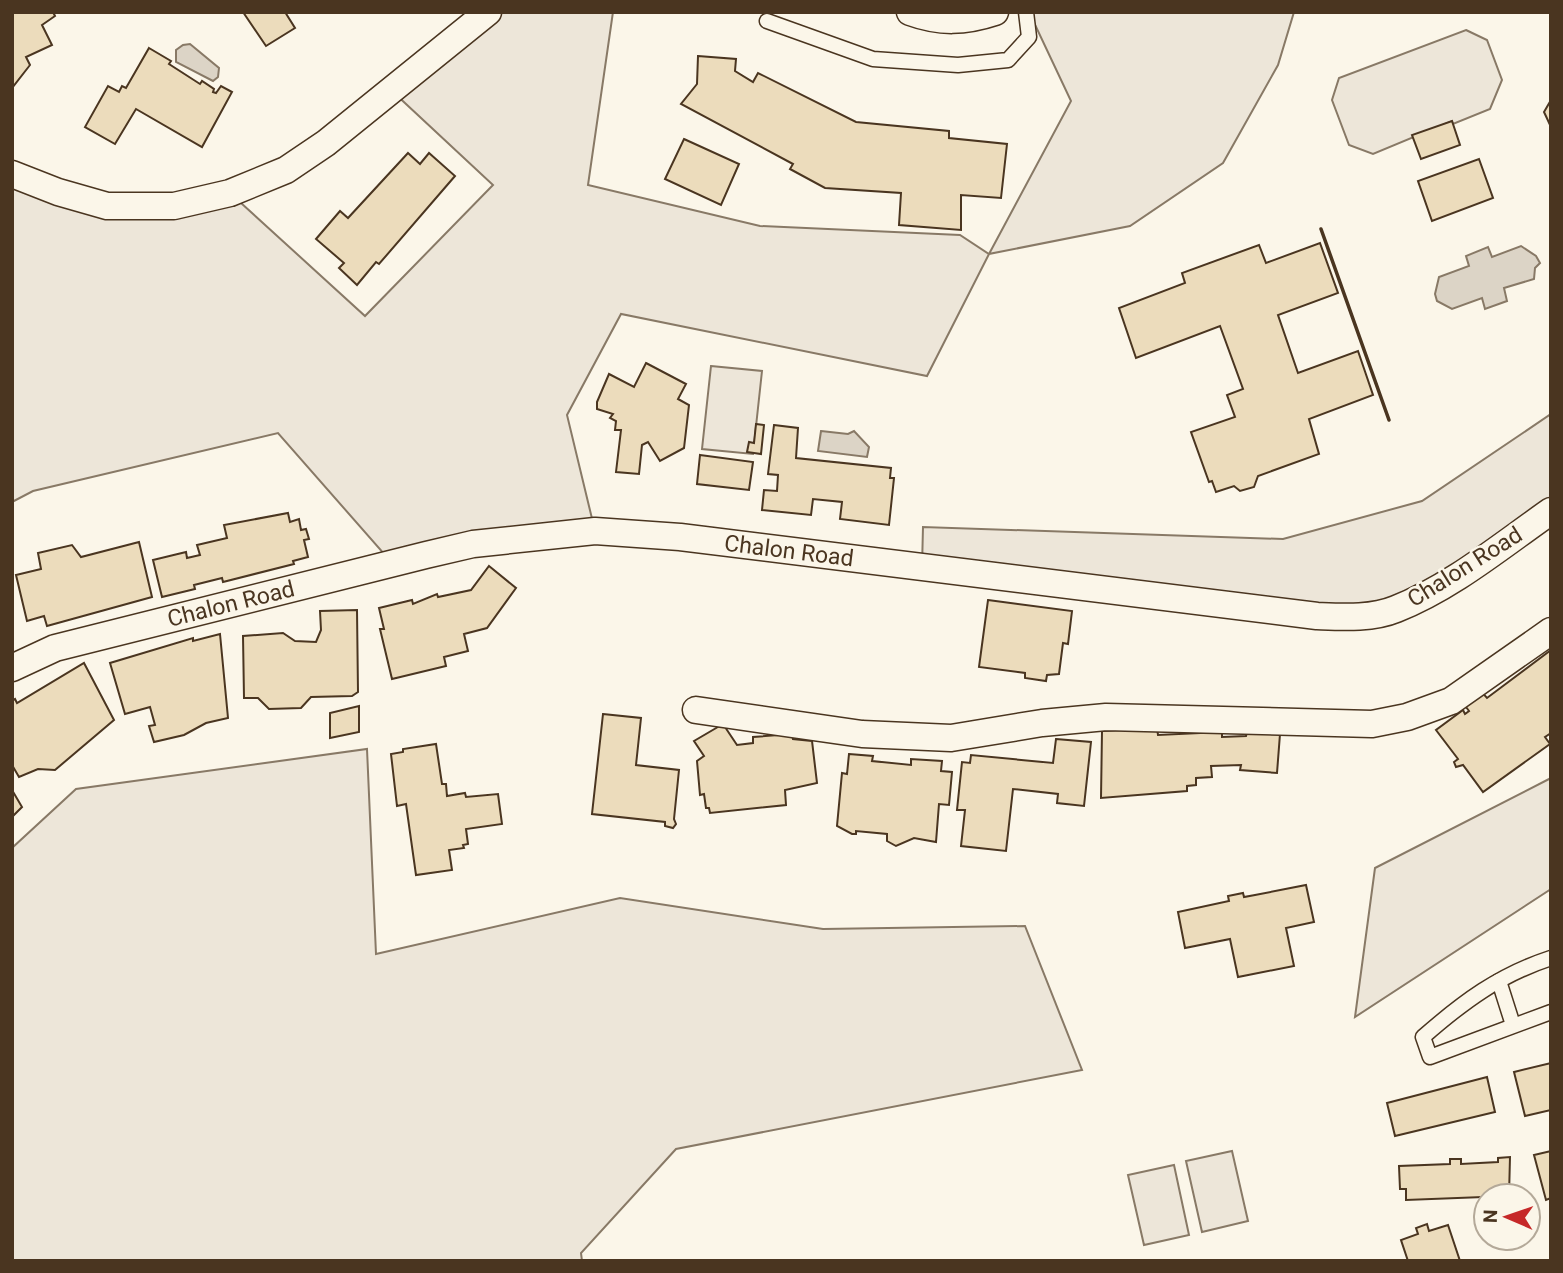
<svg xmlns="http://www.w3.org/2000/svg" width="1563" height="1273" viewBox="0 0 1563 1273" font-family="Roboto,sans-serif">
  <rect width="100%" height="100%" fill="#fbf6e9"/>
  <g fill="#ede6d9" stroke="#887966" stroke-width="2">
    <path d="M488,12H613L588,185L760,226L960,235L989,254L1071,101L1029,12H1294L1278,65L1223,163L1130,226L989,254L927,376L621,314L567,415L595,531L392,563L278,433L33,491L12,502V174L107,206L230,193L365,316L493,185L391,90Z"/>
    <path d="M1466,30L1487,40L1502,80L1490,109L1453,124L1452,121L1373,154L1349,145L1332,100L1339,78Z"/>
    <path d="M711,366L762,371L753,454L702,449Z"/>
    <path d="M1551,414V511L1395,610L922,567L923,527L1283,539L1422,501Z"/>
    <path d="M367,749L376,954L620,898L823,929L1025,926L1082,1070L676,1149L581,1253L582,1261H12V848L76,789Z"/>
    <path d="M1551,778V889L1355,1017L1375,868Z"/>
    <path d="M1232,1151L1248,1221L1202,1232L1186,1161Z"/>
    <path d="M1174,1165L1189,1235L1144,1245L1128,1175Z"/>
  </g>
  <g fill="#dcd4c6" stroke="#887966" stroke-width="2">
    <path d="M190,44L219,68L218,77L213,81L176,62V50L183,45Z"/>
    <path d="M1521,246L1536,256L1540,263L1535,268L1534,279L1504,288L1507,301L1485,309L1482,298L1452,309L1437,301L1435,294L1439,277L1469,266L1466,256L1488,247L1492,257Z"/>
    <path d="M821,431L848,434L854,431L869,447L867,457L818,451Z"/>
  </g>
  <g fill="#ecdcbc" stroke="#4a3520" stroke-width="2">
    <path d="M12,12H53L55,16L42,25L52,45L26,57L30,65L12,88Z"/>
    <path d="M243,12H285L295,28L266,46Z"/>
    <path d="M149,48L171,61L169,64L200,84L202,81L214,89L213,92L216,93L221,86L232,92L202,147L136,109L115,144L85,127L108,86L119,92L122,86L126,88Z"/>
    <path d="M698,56L736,59L735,71L753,82L758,73L856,122L949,131V138L1007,144L1001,198L961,195V230L899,225L901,193L825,188L790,169L793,164L681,104L697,84Z"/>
    <path d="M1551,100V127L1544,112Z"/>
    <path d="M1452,121L1460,145L1421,159L1412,135Z"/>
    <path d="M684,139L739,164L721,205L665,179Z"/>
    <path d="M408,153L420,164L429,153L455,176L379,264L376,262L357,285L339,268L344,263L316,239L340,211L348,218Z"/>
    <path d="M1479,159L1493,198L1432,221L1418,181Z"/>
    <path d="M1320,243L1338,293L1278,315L1298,373L1358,351L1373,395L1309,419L1319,454L1258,476L1254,487L1240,491L1234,486L1216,492L1212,481L1209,482L1191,432L1235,417L1227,395L1243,389L1220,326L1136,358L1119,308L1185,283L1182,273L1259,245L1266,263Z"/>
    <path d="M646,363L686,384L678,399L689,405L684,448L660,461L648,442L642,445L639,474L616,472L621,430H615L616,421L610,418L613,414L597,409V402L609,374L634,387Z"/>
    <path d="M756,424L764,425L761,454L747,452L749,442L754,443Z"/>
    <path d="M774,425L798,428L796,458L891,468L890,478H894L889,525L840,519L842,502L813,499L811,515L762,510L764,490L777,491L778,475L768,474Z"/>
    <path d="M700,455L753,462L749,490L697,484Z"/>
    <path d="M288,513L290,522L299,519L301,530L306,529L309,539L304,540L308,557L293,561L294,564L223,582L222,578L194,585L195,589L162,597L153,560L186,552L187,558L200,555L197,545L227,538L224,525Z"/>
    <path d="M139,542L152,597L47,626L44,616L27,621L16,575L41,569L38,553L72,545L81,557Z"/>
    <path d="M489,566L516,588L487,628L464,634L468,651L444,657L446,666L392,679L380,629H384L379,608L412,600L413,604L437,594L438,597L471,590Z"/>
    <path d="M988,600L1072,611L1068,644L1063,643L1059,674L1047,675L1046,681L1025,678V673L979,667Z"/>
    <path d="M357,610L358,692L352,696L311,697L301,708L269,709L258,698H244L243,636L283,633L295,641L316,642L321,630L320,611Z"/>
    <path d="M220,634L228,718L206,723L184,735L154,742L149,726L155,725L150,707L125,714L110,663L193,638V641Z"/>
    <path d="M1551,650V733L1545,737L1550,744L1483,792L1463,765L1456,767L1454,762L1458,759L1436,730L1463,710L1465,714L1469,711L1463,703L1480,690L1487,698Z"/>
    <path d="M84,663L114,720L55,770L38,769L19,777L12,765V701L15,699L17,703Z"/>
    <path d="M359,706V732L330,738V713Z"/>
    <path d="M603,714L641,718L636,765L679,770L674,819L676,824L673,828L665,826V822L592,814Z"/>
    <path d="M723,724L737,745L753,743V737L792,734L793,739L812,741L817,783L785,790L786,805L710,813L709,808H706L704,794L700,795L697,761L704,756L694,741Z"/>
    <path d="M1157,728L1158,735L1222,732V737L1246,736L1247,732L1280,734L1277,773L1240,770L1241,765L1211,766L1212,777L1196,778V785L1187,786V791L1101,798L1102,731Z"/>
    <path d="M1056,739L1091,742L1084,806L1057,803L1058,794L1013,789L1006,851L961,846L965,810H957L962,762L970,763L971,755L1053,763Z"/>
    <path d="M436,744L442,784H446L447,796L465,793L466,797L498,794L502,824L466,829L468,844L463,845L464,848L449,850L452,870L416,875L406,804L397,806L391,754L403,752V749Z"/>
    <path d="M849,754L873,756L872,761L911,765V759L942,761L941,771L952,772L949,805L939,804L936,842L914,838L896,846L887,841V834L856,831V834H852L837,826L842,773L847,774Z"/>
    <path d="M12,790L22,807L12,817Z"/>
    <path d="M1306,885L1314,922L1286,928L1294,966L1238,977L1230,939L1185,948L1178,912L1229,901L1228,896L1243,893L1244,897L1255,895Z"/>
    <path d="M1551,1063V1110L1525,1116L1514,1072Z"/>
    <path d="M1487,1077L1495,1112L1395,1136L1387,1103Z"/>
    <path d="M1551,1151V1198L1546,1200L1534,1155Z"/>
    <path d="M1510,1157L1509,1196L1406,1200V1189H1400L1399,1166L1450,1164V1159H1461V1164L1498,1162V1158Z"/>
    <path d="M1427,1224L1429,1231L1448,1225L1460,1261H1408L1401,1240L1418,1234L1416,1228Z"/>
  </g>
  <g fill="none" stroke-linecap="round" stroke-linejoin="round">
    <defs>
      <g id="lane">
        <path d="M767,21L873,59L958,65L1008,60L1029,37L1026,12"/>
        <path d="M1551,958C1499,975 1463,1002 1423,1037L1430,1057L1551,1012"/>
        <path d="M1499,981L1513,1025"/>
      </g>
      <g id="street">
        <path d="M910,12C940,23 965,22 995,12"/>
        <path d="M12,174L58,192L107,206H174L230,193L286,170L326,143L488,12"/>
        <path d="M12,668L55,648L426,555L473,544L595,531L680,537L1317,616C1342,617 1372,619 1396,609C1452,587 1502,545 1551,511"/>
        <path d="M696,710L862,734L951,738L1042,723L1106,717L1372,724L1407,717L1451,701L1551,631"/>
      </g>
    </defs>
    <use href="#lane" stroke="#4a3520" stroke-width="17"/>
    <use href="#street" stroke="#4a3520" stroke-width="29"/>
    <use href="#lane" stroke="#fbf6e9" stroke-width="14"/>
    <use href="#street" stroke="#fbf6e9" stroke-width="26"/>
    <path stroke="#4a3520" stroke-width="3.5" d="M1321,229L1389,420"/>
  </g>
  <g text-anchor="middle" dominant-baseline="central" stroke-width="5" stroke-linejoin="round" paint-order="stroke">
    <g font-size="23" fill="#4a3520" stroke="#fbf6e9">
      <text transform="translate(789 551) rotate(7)">Chalon Road</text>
      <text transform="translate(1465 567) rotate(-32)">Chalon Road</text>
      <text transform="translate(231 604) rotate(-14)">Chalon Road</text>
    </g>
  </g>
  <rect width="1563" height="1273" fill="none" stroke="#4a3520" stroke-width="28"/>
  <g transform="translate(1507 1217) rotate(272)"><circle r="33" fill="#fbf6e9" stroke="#b4a999" stroke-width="2"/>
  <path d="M0-5L12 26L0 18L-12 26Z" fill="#c62828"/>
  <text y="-10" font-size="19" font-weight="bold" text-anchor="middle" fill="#4a3520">N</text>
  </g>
</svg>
